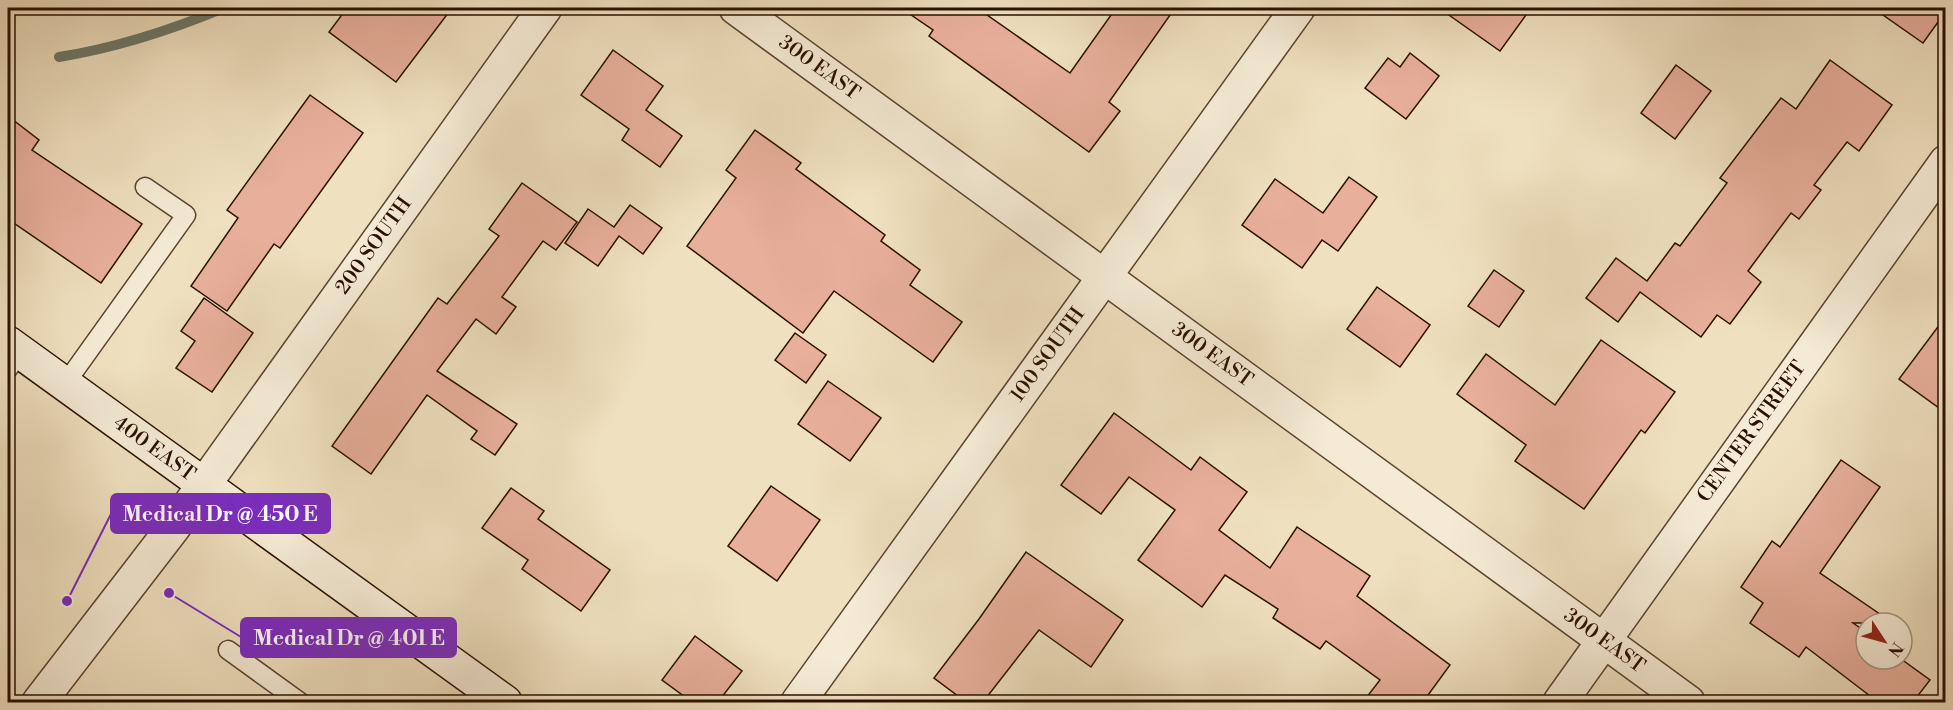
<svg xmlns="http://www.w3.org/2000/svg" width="1953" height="710" viewBox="0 0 1953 710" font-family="'Libre Bodoni',serif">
  <rect width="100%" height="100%" fill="#efe0bf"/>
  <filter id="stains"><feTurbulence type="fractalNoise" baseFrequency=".00333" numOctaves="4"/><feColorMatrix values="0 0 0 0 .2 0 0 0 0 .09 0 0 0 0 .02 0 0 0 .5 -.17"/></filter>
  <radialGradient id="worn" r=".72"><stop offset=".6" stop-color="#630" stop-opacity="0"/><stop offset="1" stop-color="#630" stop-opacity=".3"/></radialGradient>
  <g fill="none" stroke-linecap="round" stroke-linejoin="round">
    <path stroke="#6d7869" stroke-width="10" d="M59,57C116,48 171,30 224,8"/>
  </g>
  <g fill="#e8af9b" stroke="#2a1000" stroke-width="1.5">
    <path d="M347,8H452L396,82L329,32Z"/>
    <path d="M901,8H977L1070,73L1116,8H1175L1109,102L1120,111L1089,152L929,36L933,30Z"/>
    <path d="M1439,8H1531L1500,51Z"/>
    <path d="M1873,8H1946V11L1923,43Z"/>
    <path d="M613,50L663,86L646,110L682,136L660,167L622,140L629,129L581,95Z"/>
    <path d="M1410,53L1439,76L1406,119L1365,88L1388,58L1400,67Z"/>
    <path d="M1830,60L1892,105L1859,151L1847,142L1814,185L1821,190L1799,219L1791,213L1748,271L1761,282L1730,324L1717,315L1701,337L1640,292L1618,322L1586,298L1616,258L1647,281L1675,243L1680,246L1727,183L1720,178L1781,98L1796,109Z"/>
    <path d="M1676,65L1711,91L1675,139L1641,113Z"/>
    <path d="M310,95L363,133L280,248L274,244L227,311L191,286L238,218L227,210Z"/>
    <path d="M8,116L39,140L32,150L142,224L101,283L8,219Z"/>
    <path d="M755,130L801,163L796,169L885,235L881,241L920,270L910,285L962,322L933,362L834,291L803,333L687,246L736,178L726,170Z"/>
    <path d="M1349,177L1377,197L1338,251L1322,240L1302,268L1242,225L1275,179L1323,213Z"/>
    <path d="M522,183L577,222L556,250L543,241L502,297L516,307L496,334L476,319L437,371L517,424L495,455L471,439L477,431L427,395L371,474L332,446L438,298L447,304L499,236L489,229Z"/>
    <path d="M630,205L662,228L643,254L619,236L598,266L565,243L588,209L614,227Z"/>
    <path d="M1494,270L1524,291L1499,327L1468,306Z"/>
    <path d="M1377,287L1430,325L1400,367L1347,329Z"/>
    <path d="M204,298L253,333L212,392L176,368L195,341L181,331Z"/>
    <path d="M1946,316V413L1899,379Z"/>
    <path d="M795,333L826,355L806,383L775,360Z"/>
    <path d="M1601,340L1675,392L1645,433L1641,430L1584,509L1515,461L1526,445L1457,394L1486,354L1555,405Z"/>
    <path d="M828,381L881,418L850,461L798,424Z"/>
    <path d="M1114,413L1191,470L1200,457L1247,492L1219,530L1270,568L1297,527L1370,576L1357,596L1450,665L1423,702H1363L1380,680L1326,641L1320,649L1273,618L1278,609L1225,575L1202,607L1138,560L1175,510L1129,477L1101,514L1061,485Z"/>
    <path d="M1841,460L1880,487L1820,573L1893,623H1853L1866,632V659H1901L1930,680L1913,702H1878L1806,647L1799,657L1750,623L1763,603L1741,587L1772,541L1780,547Z"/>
    <path d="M771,486L820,520L777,581L728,546Z"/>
    <path d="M511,488L544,511L538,519L610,570L581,611L522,569L528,560L482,528Z"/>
    <path d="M1026,552L1123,620L1091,667L1039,630L983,702H966L934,678L979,619Z"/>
    <path d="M695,636L742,671L718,702H692L662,680Z"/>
  </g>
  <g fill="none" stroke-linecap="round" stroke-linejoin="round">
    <defs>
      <g id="service">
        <path d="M8,369L20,352"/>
        <path d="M65,384L186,215L145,187"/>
        <path d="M228,650L300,702"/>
      </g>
      <g id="minor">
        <path d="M736,8L1688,702"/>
        <path d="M39,702L173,528L545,8"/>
        <path d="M798,702L1298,8"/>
        <path d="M1560,702L1946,162"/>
      </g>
      <path id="secondary" d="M8,343L505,702"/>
    </defs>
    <use href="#service" stroke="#5b4430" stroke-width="21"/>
    <use href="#minor" stroke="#5b4430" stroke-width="36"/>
    <use href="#secondary" stroke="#2a1000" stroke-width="36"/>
    <use href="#service" stroke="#f5ebd5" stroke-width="18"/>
    <use href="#minor" stroke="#f5ebd5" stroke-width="33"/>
    <use href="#secondary" stroke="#f5ebd5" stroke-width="33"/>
  </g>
  <g text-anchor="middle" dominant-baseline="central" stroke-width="4.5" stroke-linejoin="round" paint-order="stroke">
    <g font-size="20" fill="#2a1000" stroke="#f5ebd5">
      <text transform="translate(819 68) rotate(36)">300 EAST</text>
      <text transform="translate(374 246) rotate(-54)">200 SOUTH</text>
      <text transform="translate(1048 355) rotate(-54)">100 SOUTH</text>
      <text transform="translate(1212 355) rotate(36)">300 EAST</text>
      <text transform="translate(1752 432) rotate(-54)">CENTER STREET</text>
      <text transform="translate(154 449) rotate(36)">400 EAST</text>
      <text transform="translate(1604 641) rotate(36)">300 EAST</text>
    </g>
  </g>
  <path fill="none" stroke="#7b2cbf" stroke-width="2" d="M67 601L111 514M169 593L241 637"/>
  <g fill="#7b2cbf" stroke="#f5ebd5" stroke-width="2">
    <circle cx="67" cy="601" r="6"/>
    <circle cx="169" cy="593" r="6"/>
  </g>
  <g fill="#7b2cbf" stroke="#7b2cbf" stroke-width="2">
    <rect x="111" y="494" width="219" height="39" rx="6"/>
    <rect x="241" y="618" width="215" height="39" rx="6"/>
  </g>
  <g font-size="21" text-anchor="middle" font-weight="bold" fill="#fff">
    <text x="220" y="521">Medical Dr @ 450 E</text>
    <text x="349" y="645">Medical Dr @ 401 E</text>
  </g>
  <rect width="1953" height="710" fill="none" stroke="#efe0bf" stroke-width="30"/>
  <rect x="9" y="9" width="1935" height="692" fill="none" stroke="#2a1000" stroke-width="3"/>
  <rect x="15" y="15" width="1923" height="680" fill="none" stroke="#2a1000" stroke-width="1.5"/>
  <g transform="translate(1884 641) rotate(126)"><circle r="28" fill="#f5ebd5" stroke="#a49380" stroke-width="1.5"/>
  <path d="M0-4.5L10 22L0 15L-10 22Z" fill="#8f2418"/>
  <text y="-9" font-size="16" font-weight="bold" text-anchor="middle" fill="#2a1000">N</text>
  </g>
  <rect width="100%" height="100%" filter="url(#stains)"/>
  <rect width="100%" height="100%" fill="url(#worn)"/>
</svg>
